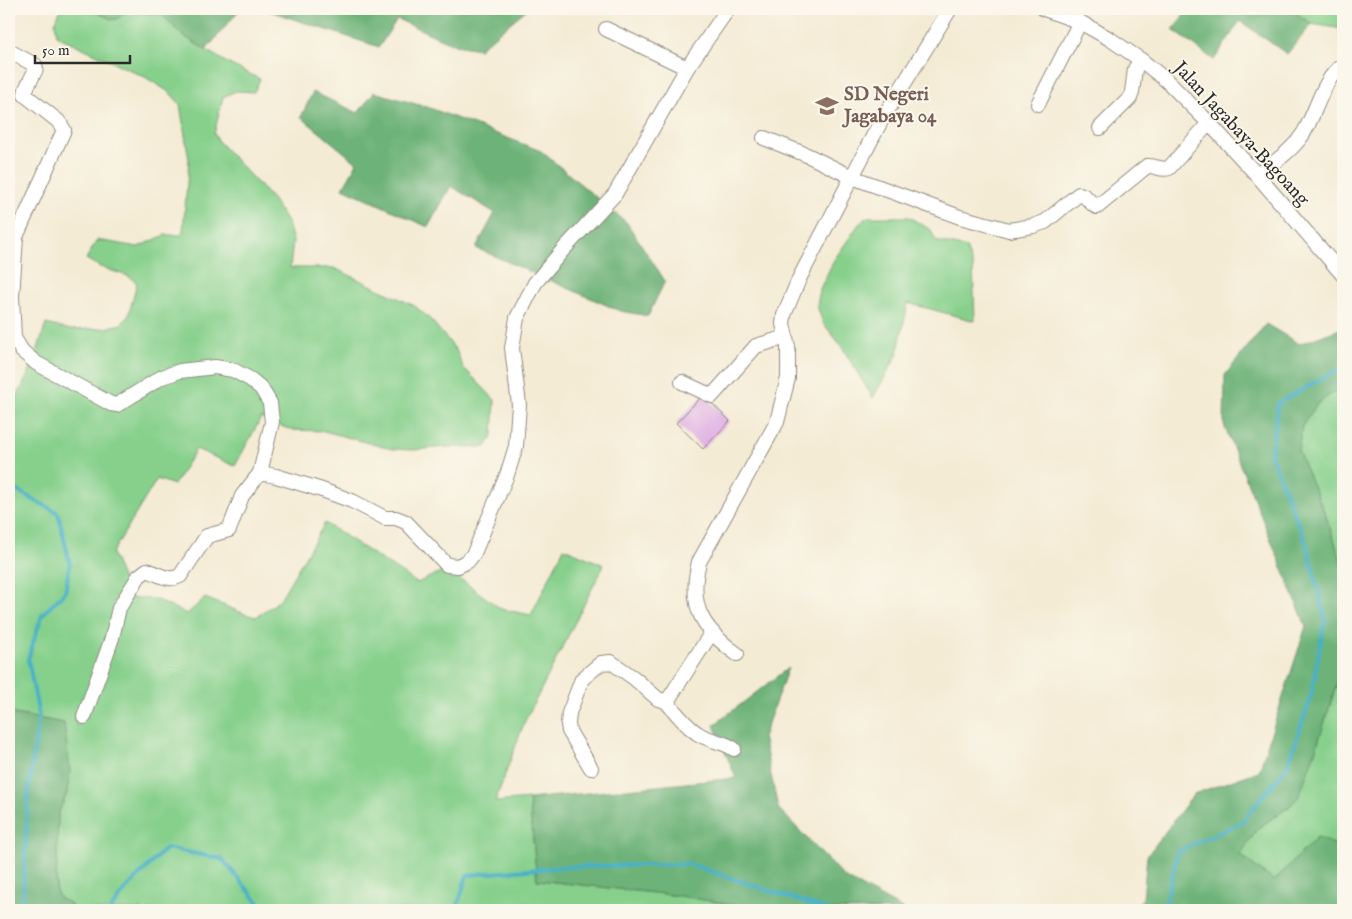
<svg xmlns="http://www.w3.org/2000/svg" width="1352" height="919" viewBox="0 0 1352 919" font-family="'IM FELL English',serif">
  <rect width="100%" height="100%" fill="#fbf7ec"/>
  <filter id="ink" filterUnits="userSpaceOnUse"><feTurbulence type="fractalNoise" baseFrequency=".02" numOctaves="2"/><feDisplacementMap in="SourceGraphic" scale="10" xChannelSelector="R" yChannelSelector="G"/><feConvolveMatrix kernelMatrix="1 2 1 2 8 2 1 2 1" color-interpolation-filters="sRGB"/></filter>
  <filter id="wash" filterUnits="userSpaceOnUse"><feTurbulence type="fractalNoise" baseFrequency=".0096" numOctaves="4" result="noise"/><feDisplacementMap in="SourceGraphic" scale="20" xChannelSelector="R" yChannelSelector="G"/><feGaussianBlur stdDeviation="1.12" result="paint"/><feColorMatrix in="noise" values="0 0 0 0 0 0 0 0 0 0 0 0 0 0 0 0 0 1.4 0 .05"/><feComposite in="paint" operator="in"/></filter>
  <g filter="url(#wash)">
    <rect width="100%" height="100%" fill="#f4ebd4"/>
    <g fill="#87d08c" stroke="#597e5c">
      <path d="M61,9H90L111,19H117L127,11L161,14L182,35L229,64L260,79L254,92L236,91L223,97L214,134L219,142L273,200L288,224L293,241L290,268H334L415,306L431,320L456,350L463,367L495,400L493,435L486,447H446L413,450L392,449L324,431L291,430L261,418L235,466L196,449L174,485L157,479L112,553L130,598H144L157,600L187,614L205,598L245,614L256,617L279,601L325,523L417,583L447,569L501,609L531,615L564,548L604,565L524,723L495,802L529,799L537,880L681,896L762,910H73L70,903L60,899L56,891L58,814L67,793L64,723L9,713V413L33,364L46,324L71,330L106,328L121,324L128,317L137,283L128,276L100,267L86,259L97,240L138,247L165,235H181L183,231L189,160L180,104L169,92L145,77L57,36L55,22Z"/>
      <path d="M1292,9H1343V29L1312,24L1300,16Z"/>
      <path d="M868,217H909L931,230L936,241L966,248L973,266L975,321L908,303L897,355L873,398L840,344L823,323L817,306L820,289L834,260L859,224Z"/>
      <path d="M1343,385V567L1326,516L1298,451L1302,426L1317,404Z"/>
      <path d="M1343,664V848L1317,837L1274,881L1240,855L1258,828L1289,807L1315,752Z"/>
    </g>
    <g fill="#6db278" stroke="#4c6e52">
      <path d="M90,9H240L206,50L182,35L161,14L127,11L117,19H111Z"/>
      <path d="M263,9H527L479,49L455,45L397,19L379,47Z"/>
      <path d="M1188,9H1292L1300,16L1312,24L1287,54L1240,21L1214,60L1173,30Z"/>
      <path d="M313,92L358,113L374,92L430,108L541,151L627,223L665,281L648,316L620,311L476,248L495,213L451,186L428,227L343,188L357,163L301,117Z"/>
      <path d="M1266,324L1299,344L1343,328V385L1317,404L1302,426L1298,451L1326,516L1343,567V664L1315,752L1299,796L1289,807L1258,828L1240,855L1274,881L1317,837L1343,848V910H1130L1143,899L1147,856L1194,794L1259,771L1306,626L1224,425L1225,375Z"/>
      <path d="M788,668L763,737L778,808L844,877L904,910H762L681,896L537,880L529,799L736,778L714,725Z"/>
      <path d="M9,713L64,723L70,771L67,793L58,814L56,891L60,899L70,903L73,910H9Z"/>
    </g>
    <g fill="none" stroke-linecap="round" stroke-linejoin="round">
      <g stroke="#48b1c7" stroke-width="4">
        <path d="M9,486L58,513L70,564L65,592L42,615L28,659L39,716L28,794L23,898L26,910"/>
        <path d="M110,910L125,890L166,848L222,859L265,910"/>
        <path d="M458,910V904L467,875L565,867L689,864L827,910"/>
        <path d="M1164,910L1178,851L1241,823L1287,767L1311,697L1325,618L1307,545L1271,456L1278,403L1343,367"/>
      </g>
    </g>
    <g id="blocks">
      <path fill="#ddaae3" d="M703,395L730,421L703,449L676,423Z"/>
    </g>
  </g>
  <g filter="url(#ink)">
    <use href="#blocks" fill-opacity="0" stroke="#908b80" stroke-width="1"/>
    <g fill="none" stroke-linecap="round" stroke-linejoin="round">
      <defs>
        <g id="minor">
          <path d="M1044,9L1080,22L1110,39L1141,60L1167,81L1209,123L1257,175L1343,275"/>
          <path d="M606,29L687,68"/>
          <path d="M9,51L35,65L36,69L26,89L25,95L58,121L64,130L16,237L12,297L14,338L22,351L36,363L111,404L117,405L162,377L180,371L215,367L233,370L250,379L261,388L270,403L272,422L260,473"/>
          <path d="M1038,104L1080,22"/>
          <path d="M1100,128L1130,98L1132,92L1135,69L1141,60"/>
          <path d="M764,138L807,155L852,177L960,217L1009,230L1033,226L1045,222L1079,194C1088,195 1090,205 1097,207L1147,166C1155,165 1162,171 1169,168L1209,123"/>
          <path d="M1257,175C1273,163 1291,152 1303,134C1316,114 1322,79 1343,65"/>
          <path d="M682,382L712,396L756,346L786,337L783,324L784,315L799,279L881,121L950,9"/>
          <path d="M737,654C702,629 688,606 699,562L777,422L788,378V347L786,337"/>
          <path d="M666,701C675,712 685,725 697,733C708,741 723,741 734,749"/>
          <path d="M84,717L112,638L119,608L139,576L147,570C158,574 169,582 180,576L207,536L229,530L242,496L260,473L276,476L322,490L352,501L385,518H396L406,522L447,565L458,566L468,561L474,553L507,475L516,446L519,405L512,348L517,318L535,283L562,251L615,194L687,68L728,9"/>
          <path d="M591,768L569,731L568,724L569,713L582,679L601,663L611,662L634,678L658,699L666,701L668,700L712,632"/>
        </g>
      </defs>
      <use href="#minor" stroke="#908b80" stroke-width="16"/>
      <use href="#minor" stroke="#fff" stroke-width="14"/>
    </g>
  </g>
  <defs>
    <symbol id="school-bare" viewBox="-9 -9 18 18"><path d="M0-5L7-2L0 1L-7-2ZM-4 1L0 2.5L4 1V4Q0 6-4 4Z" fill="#8d6e63" stroke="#fbf7ec" stroke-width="2.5" paint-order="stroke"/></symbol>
  </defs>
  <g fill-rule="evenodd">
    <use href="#school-bare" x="811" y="90" width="32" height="32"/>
  </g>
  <g text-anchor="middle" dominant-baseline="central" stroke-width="4" stroke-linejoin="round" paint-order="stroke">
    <g font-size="19" font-weight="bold" fill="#785e54" stroke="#fbf7ec" text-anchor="start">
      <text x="844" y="95">SD Negeri<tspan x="844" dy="22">Jagabaya 04</tspan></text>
    </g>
    <g font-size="19" fill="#2b2b2b" stroke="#fbf7ec">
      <text transform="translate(1241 134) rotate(47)">Jalan Jagabaya–Bagoang</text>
    </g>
  </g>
  <rect width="1352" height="919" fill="none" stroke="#fbf7ec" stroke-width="30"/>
  <path d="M35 55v8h95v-8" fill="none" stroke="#2b2b2b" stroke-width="2.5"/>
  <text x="42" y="55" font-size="15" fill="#2b2b2b" stroke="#fbf7ec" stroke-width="4" paint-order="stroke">50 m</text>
</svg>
